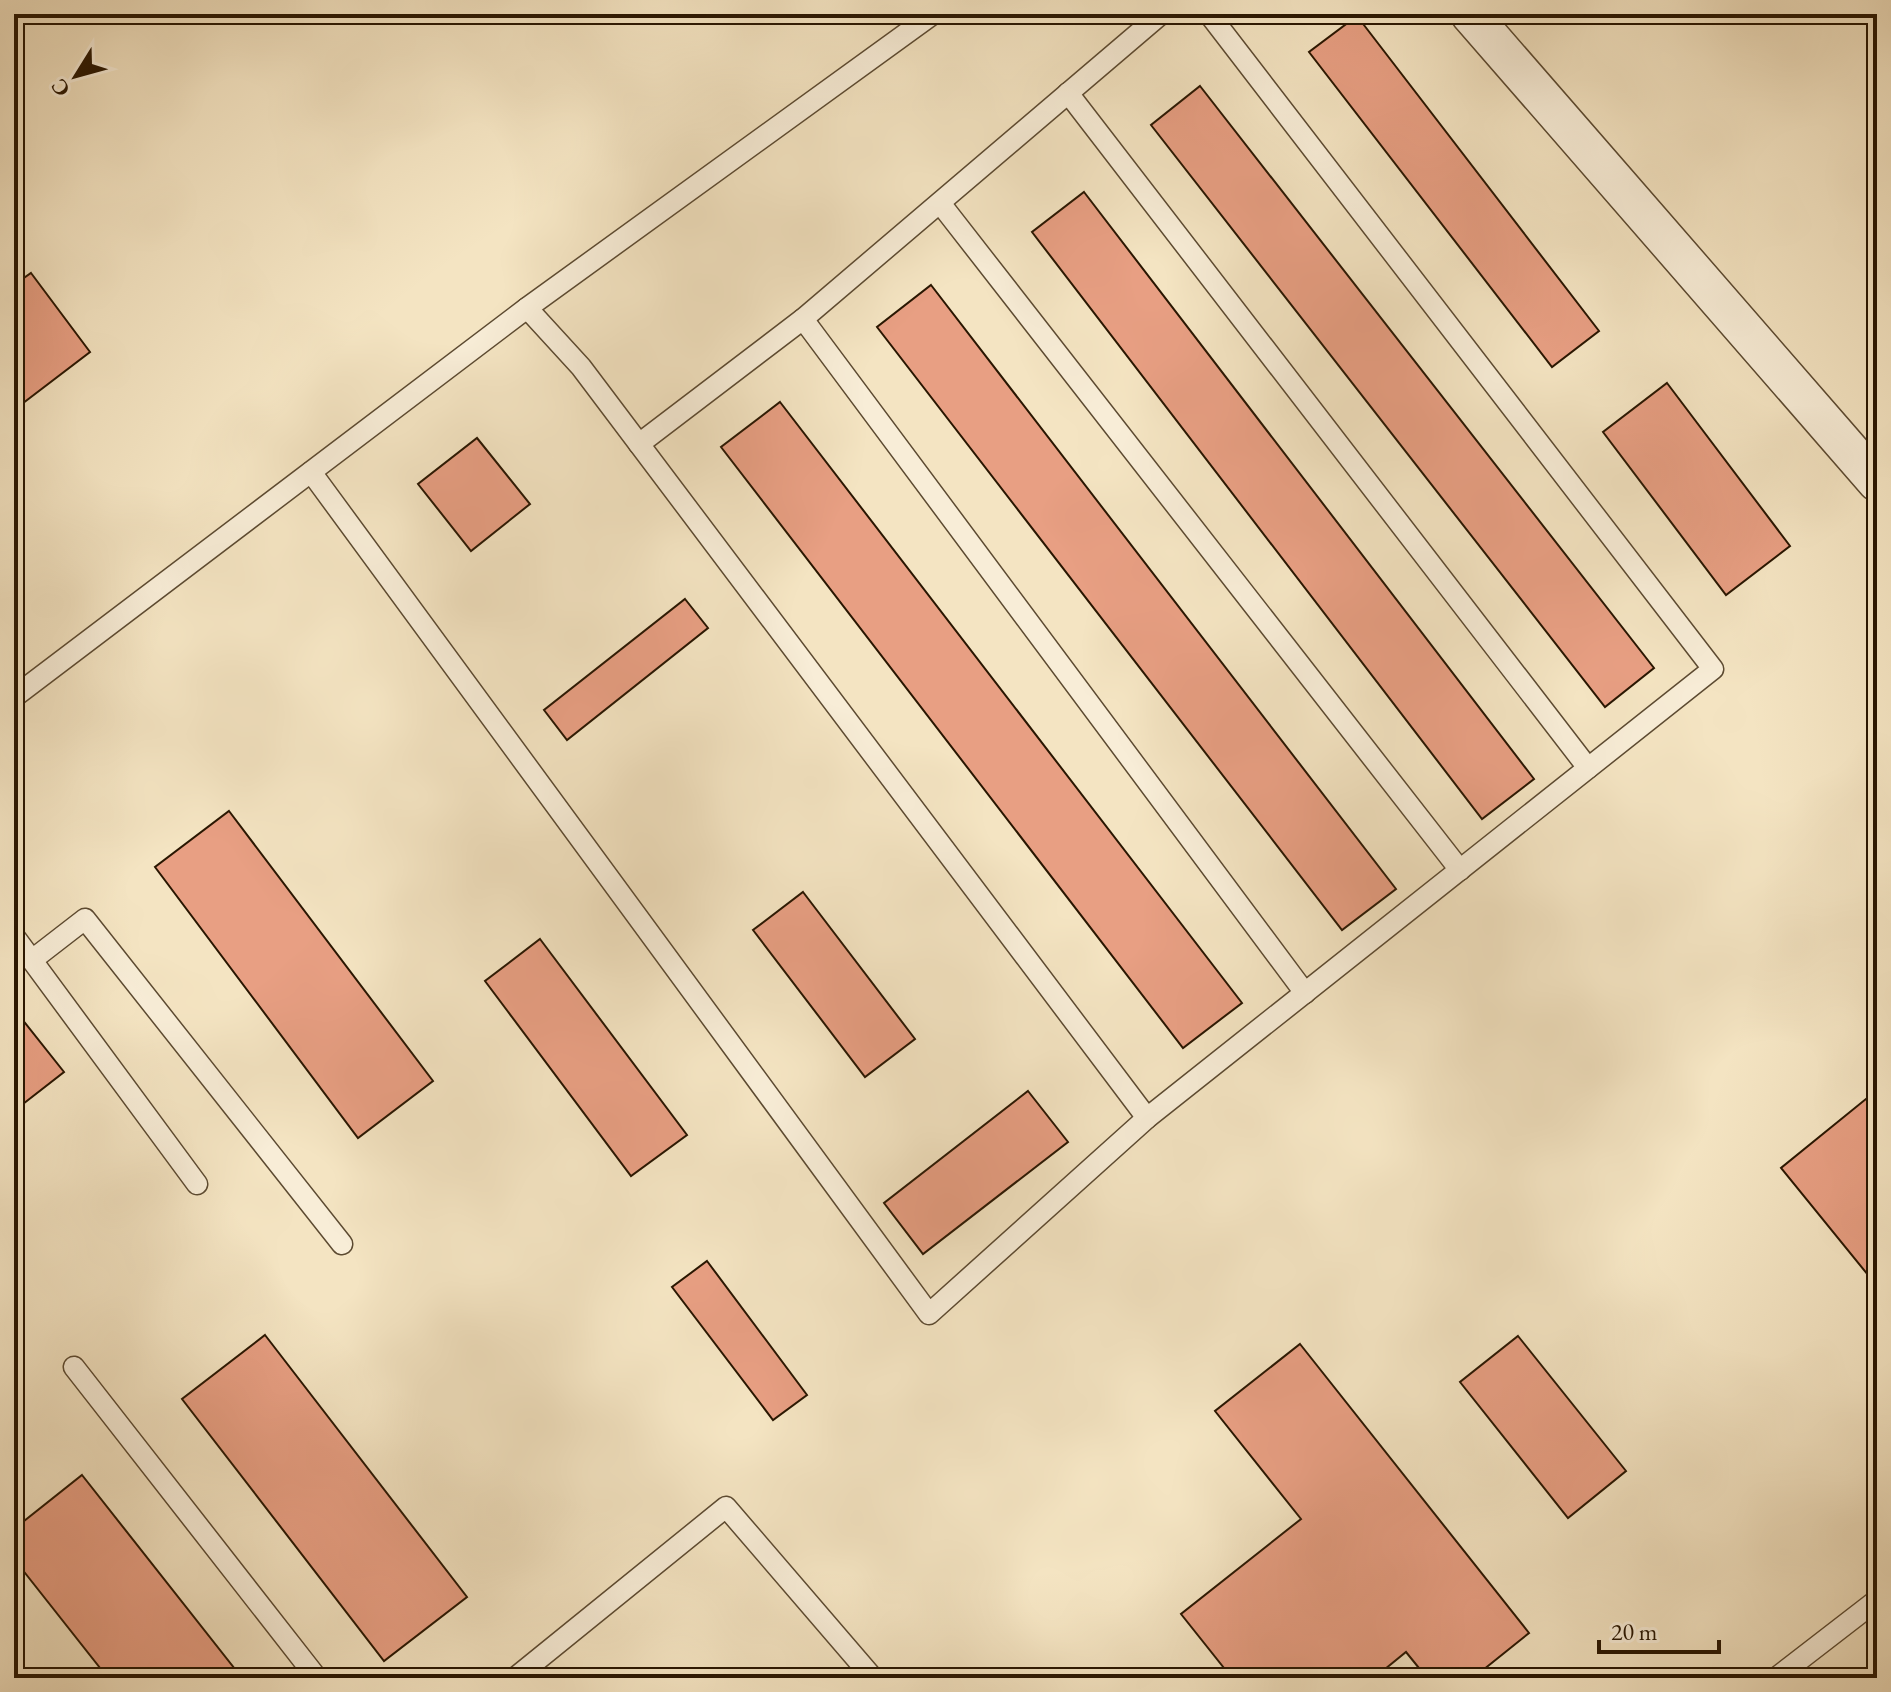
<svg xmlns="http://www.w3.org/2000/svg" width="1891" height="1692" viewBox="0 0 1891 1692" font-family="'EB Garamond',serif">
  <rect width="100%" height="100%" fill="#f4e4c2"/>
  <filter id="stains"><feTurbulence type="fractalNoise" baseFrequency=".0025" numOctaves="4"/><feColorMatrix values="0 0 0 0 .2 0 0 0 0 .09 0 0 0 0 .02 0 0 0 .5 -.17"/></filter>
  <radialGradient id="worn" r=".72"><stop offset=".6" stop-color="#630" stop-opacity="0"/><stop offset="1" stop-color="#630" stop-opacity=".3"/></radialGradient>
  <g fill="#e89f83" stroke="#291601" stroke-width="2">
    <path d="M1357,16L1599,331L1552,367L1309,52Z"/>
    <path d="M1200,86L1654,668L1605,707L1151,125Z"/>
    <path d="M1084,192L1534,779L1482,819L1032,232Z"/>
    <path d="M31,273L90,352L14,410V285Z"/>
    <path d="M931,285L1396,889L1342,930L877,327Z"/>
    <path d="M1667,383L1790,546L1726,595L1603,432Z"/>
    <path d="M780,402L1242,1003L1183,1048L721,447Z"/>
    <path d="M477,438L530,504L471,551L418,484Z"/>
    <path d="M685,599L708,628L567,740L544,710Z"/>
    <path d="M229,811L433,1081L358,1138L155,867Z"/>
    <path d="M803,892L915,1039L865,1077L753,930Z"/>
    <path d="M540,939L687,1135L631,1176L485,981Z"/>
    <path d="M14,1009L64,1072L14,1111Z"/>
    <path d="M1877,1090V1286L1781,1168Z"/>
    <path d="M1028,1091L1068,1142L923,1254L884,1203Z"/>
    <path d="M707,1261L807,1395L773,1420L672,1287Z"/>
    <path d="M265,1335L467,1597L384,1661L182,1399Z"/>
    <path d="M1518,1336L1626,1471L1568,1518L1460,1382Z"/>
    <path d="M1300,1344L1529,1633L1473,1678H1427L1406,1652L1374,1678H1232L1181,1614L1301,1519L1215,1411Z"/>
    <path d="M82,1475L242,1678H108L14,1559V1529Z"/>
  </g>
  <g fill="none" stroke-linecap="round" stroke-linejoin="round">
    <defs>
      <g id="lane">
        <path d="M1068,93L1588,768"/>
        <path d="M940,203L1460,870"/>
        <path d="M527,308L581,367L1147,1118"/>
        <path d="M803,319L1305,993"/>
        <path d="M639,444L803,319L1161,14"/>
        <path d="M311,472L929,1314L1147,1118L1713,669L1209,14"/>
        <path d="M14,697L527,308L933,14"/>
        <path d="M14,936L197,1184"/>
        <path d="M32,960L85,919L342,1244"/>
        <path d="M74,1367L317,1678"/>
        <path d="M515,1678L726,1507L873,1678"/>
        <path d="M1776,1678L1877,1600"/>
      </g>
      <path id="street" d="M1470,14L1877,482"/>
    </defs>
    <use href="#lane" stroke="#5c4a31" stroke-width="23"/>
    <use href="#street" stroke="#5c4a31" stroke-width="41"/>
    <use href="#lane" stroke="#f8edd7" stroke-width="20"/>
    <use href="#street" stroke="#f8edd7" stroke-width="38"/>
  </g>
  <rect width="1891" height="1692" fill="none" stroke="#f4e4c2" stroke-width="48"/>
  <rect x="16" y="16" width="1859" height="1660" fill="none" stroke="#291601" stroke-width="4"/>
  <rect x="24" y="24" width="1843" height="1644" fill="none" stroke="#291601" stroke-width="2"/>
  <g transform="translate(76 76) rotate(233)" stroke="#f8edd7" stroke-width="6" paint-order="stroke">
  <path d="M0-6L14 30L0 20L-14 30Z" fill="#291601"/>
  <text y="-12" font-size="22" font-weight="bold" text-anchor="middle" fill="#291601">С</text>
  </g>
  <path d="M1599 1640v12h120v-12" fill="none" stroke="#291601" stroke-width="4"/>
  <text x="1611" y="1640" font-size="24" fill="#291601" stroke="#f8edd7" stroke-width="6" paint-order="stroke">20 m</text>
  <rect width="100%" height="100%" filter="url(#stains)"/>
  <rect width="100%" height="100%" fill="url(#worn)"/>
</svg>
